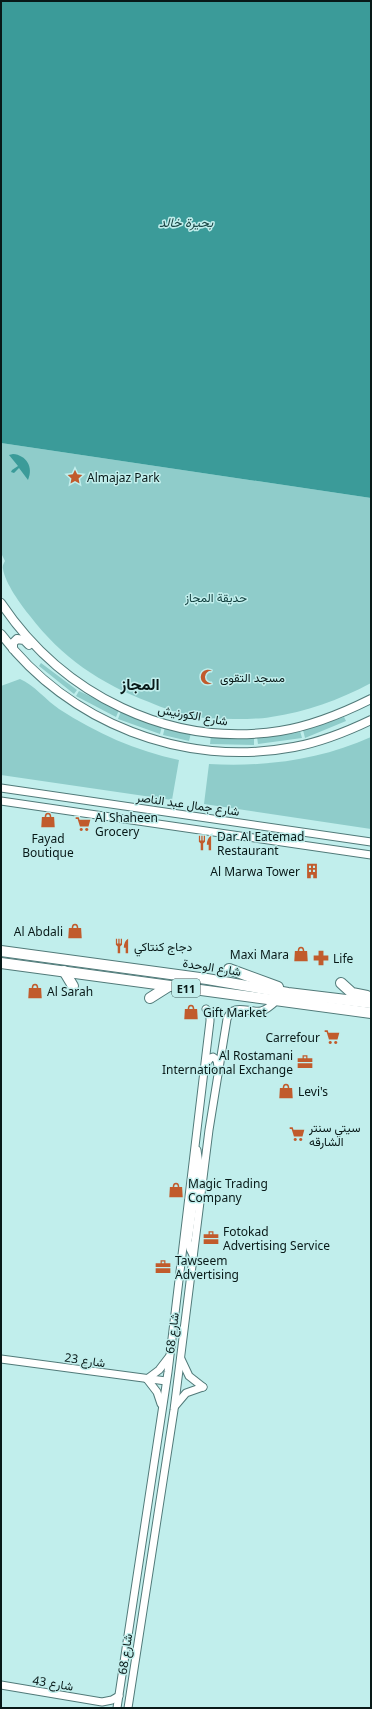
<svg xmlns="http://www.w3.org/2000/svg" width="372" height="1709" viewBox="0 0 372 1709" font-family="'Noto Sans',Vazirmatn,sans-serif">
  <rect width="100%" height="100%" fill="#c1eeec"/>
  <g fill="#8fccca">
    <path d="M1,443L371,498V683C339,700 306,712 271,717C263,719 255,718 247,719C230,719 212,719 195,717C179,714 163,708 149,702C101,684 61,657 30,616C21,605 5,583 3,569C2,566 4,563 5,561L1,553Z"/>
    <path d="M41,663L77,690L74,694L39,666Z"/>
    <path d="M20,679C33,684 47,701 59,709C96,733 136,751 179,760L172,800L1,775V686Z"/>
    <path d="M79,691L119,710L116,717L76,696Z"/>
    <path d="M121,711L162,726L160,734L118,719Z"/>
    <path d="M344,717L346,721L305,738L303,730Z"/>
    <path d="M165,727L191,733L189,741L163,735Z"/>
    <path d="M300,731L302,738L258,744L257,737Z"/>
    <path d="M211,735L254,737V745L210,744Z"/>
    <path d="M371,737V829L204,804L209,764C265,767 320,760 371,737Z"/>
  </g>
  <g fill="#3b9b99">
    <path d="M1,1H371V498L1,443Z"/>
    <path d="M13,454C26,455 34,467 28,480L19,468L14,473L11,472L12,470L18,466L9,455Z"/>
  </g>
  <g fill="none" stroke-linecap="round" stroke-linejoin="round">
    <defs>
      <g id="tertiary">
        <path d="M1,788L371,842"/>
        <path d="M1,801L371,855"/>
        <path d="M206,1065L210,1058L213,1057L217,1060L218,1067"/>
        <path d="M193,1255L190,1249L188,1241L199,1164L197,1150"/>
        <path d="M1,1359L166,1381"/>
        <path d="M181,1359L189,1376L203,1387"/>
        <path d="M147,1379L159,1370L169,1357"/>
        <path d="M147,1379L157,1392L161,1404"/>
        <path d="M175,1406L186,1393L203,1387"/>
        <path d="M1,1685L102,1702L112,1700L119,1696"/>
        <path d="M117,1708L168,1372L210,1021V1015L206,1009"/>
        <path d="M128,1708L174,1410L209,1130L227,1019C233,1002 248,1013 261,1011C267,1010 273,1004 277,1000"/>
      </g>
      <g id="secondary">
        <path d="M1,603C63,695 169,748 280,731C311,726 343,713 371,699"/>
        <path d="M1,634C68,723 184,768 294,747C321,742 346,732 371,720"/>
        <path d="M13,649V643L17,639L24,640L29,645"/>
      </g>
      <g id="motorway">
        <path d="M1,951L207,979L288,993L371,1003"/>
        <path d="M1,963L371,1013"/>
        <path d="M229,969L278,987"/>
        <path d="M64,971L73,986"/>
        <path d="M341,983L352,993L367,996"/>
        <path d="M150,998L169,986"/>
      </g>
    </defs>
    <use href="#tertiary" stroke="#517a79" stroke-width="9"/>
    <use href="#secondary" stroke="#517a79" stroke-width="10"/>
    <use href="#motorway" stroke="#517a79" stroke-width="12"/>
    <use href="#tertiary" stroke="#fff" stroke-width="7"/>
    <use href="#secondary" stroke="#fff" stroke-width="8"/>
    <use href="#motorway" stroke="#fff" stroke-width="10"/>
  </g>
  <defs>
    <symbol id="sight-bare" viewBox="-9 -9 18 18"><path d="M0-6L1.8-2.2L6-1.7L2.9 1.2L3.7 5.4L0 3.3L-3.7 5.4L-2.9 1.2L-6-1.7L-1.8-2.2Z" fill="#c15b2c" stroke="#c1eeec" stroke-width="2.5" paint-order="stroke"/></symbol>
    <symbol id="mosque-bare" viewBox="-9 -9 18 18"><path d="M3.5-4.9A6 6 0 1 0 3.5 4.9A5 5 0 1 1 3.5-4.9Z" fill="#c15b2c" stroke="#c1eeec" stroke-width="2.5" paint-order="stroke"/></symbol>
    <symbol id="shop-bare" viewBox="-9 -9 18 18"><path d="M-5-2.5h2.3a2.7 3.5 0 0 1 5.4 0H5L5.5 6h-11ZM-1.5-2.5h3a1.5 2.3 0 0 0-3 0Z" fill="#c15b2c" stroke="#c1eeec" stroke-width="2.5" paint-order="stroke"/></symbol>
    <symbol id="supermarket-bare" viewBox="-9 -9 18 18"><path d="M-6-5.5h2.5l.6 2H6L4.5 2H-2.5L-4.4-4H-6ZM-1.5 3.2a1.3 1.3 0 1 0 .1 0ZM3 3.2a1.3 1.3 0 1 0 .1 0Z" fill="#c15b2c" stroke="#c1eeec" stroke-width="2.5" paint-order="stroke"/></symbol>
    <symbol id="restaurant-bare" viewBox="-9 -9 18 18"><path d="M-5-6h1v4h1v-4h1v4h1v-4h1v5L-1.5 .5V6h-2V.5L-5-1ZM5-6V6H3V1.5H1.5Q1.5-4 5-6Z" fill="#c15b2c" stroke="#c1eeec" stroke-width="2.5" paint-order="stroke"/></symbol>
    <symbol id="building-bare" viewBox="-9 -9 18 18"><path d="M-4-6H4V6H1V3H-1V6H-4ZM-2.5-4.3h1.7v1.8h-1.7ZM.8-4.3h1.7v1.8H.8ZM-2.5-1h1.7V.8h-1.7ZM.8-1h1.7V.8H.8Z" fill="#c15b2c" stroke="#c1eeec" stroke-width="2.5" paint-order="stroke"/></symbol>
    <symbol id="pharmacy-bare" viewBox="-9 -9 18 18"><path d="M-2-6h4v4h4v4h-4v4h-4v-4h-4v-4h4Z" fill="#c15b2c" stroke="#c1eeec" stroke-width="2.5" paint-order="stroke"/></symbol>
    <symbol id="office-bare" viewBox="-9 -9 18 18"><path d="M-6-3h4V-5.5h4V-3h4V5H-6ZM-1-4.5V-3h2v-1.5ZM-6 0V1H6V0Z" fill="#c15b2c" stroke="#c1eeec" stroke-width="2.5" paint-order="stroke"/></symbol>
  </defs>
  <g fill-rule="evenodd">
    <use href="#sight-bare" x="64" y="466" width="22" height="22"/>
    <use href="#mosque-bare" x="197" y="666" width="22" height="22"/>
    <use href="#shop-bare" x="37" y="809" width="22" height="22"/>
    <use href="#supermarket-bare" x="72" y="813" width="22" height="22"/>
    <use href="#restaurant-bare" x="194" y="832" width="22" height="22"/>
    <use href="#building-bare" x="301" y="860" width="22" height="22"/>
    <use href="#shop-bare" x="64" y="920" width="22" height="22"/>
    <use href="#restaurant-bare" x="111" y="935" width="22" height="22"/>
    <use href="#shop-bare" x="290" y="943" width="22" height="22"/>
    <use href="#pharmacy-bare" x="310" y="947" width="22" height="22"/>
    <use href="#shop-bare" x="24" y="980" width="22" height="22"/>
    <use href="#shop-bare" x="180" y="1001" width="22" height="22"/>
    <use href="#supermarket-bare" x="321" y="1026" width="22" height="22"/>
    <use href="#office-bare" x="294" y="1051" width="22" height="22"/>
    <use href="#shop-bare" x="275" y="1080" width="22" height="22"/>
    <use href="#supermarket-bare" x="286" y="1123" width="22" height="22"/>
    <use href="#shop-bare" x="165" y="1179" width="22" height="22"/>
    <use href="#office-bare" x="200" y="1227" width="22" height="22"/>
    <use href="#office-bare" x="152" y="1256" width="22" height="22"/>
  </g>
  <g text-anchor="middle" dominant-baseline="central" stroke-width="3" stroke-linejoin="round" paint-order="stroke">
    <rect fill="#c1eeec" stroke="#405958" stroke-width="1" x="172" y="979" width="28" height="18" rx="3"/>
    <g font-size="11" font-weight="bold" fill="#081918">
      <text x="186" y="988">E11</text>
    </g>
    <g font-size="12" fill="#081918" stroke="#c1eeec" text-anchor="start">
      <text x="87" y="477">Almajaz Park</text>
      <text x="220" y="677">مسجد التقوى</text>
      <text x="95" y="817">Al Shaheen<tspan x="95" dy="14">Grocery</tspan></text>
      <text x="217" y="836">Dar Al Eatemad<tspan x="217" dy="14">Restaurant</tspan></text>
      <text x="48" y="838" text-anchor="middle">Fayad<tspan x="48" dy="14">Boutique</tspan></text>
      <text x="300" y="871" text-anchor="end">Al Marwa Tower</text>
      <text x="63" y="931" text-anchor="end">Al Abdali</text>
      <text x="134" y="946">دجاج كنتاكي</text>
      <text x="289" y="954" text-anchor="end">Maxi Mara</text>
      <text x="333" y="958">Life</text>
      <text x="47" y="991">Al Sarah</text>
      <text x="203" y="1012">Gift Market</text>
      <text x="320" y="1037" text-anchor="end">Carrefour</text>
      <text x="293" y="1055" text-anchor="end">Al Rostamani<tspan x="293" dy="14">International Exchange</tspan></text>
      <text x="298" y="1091">Levi's</text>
      <text x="309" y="1127">سيتي سنتر<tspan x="309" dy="14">الشارقه</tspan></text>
      <text x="188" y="1183">Magic Trading<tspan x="188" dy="14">Company</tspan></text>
      <text x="223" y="1231">Fotokad<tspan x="223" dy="14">Advertising Service</tspan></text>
      <text x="175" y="1260">Tawseem<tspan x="175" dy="14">Advertising</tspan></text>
    </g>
    <g font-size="12" fill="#0e3b3a" stroke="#c1eeec">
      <text x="216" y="597">حديقة المجاز</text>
    </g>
    <g font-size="12" fill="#081918" stroke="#c1eeec">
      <text transform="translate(193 715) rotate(10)">شارع الكورنيش</text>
      <text transform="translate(188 804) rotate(8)">شارع جمال عبد الناصر</text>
      <text transform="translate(212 967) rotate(9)">شارع الوحدة</text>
      <text transform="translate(172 1333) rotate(-83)">شارع 68</text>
      <text transform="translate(85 1360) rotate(8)">شارع 23</text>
      <text transform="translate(125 1654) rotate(-82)">شارع 68</text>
      <text transform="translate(53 1683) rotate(9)">شارع 43</text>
    </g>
    <g font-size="13" font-style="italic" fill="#1b4645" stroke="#c1eeec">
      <text x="186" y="222">بحيرة خالد</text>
    </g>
    <g font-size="16" font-weight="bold" fill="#081918" stroke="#c1eeec">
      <text x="140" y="684">المجاز</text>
    </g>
  </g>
  <rect width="372" height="1709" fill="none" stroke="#081918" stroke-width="4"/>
</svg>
